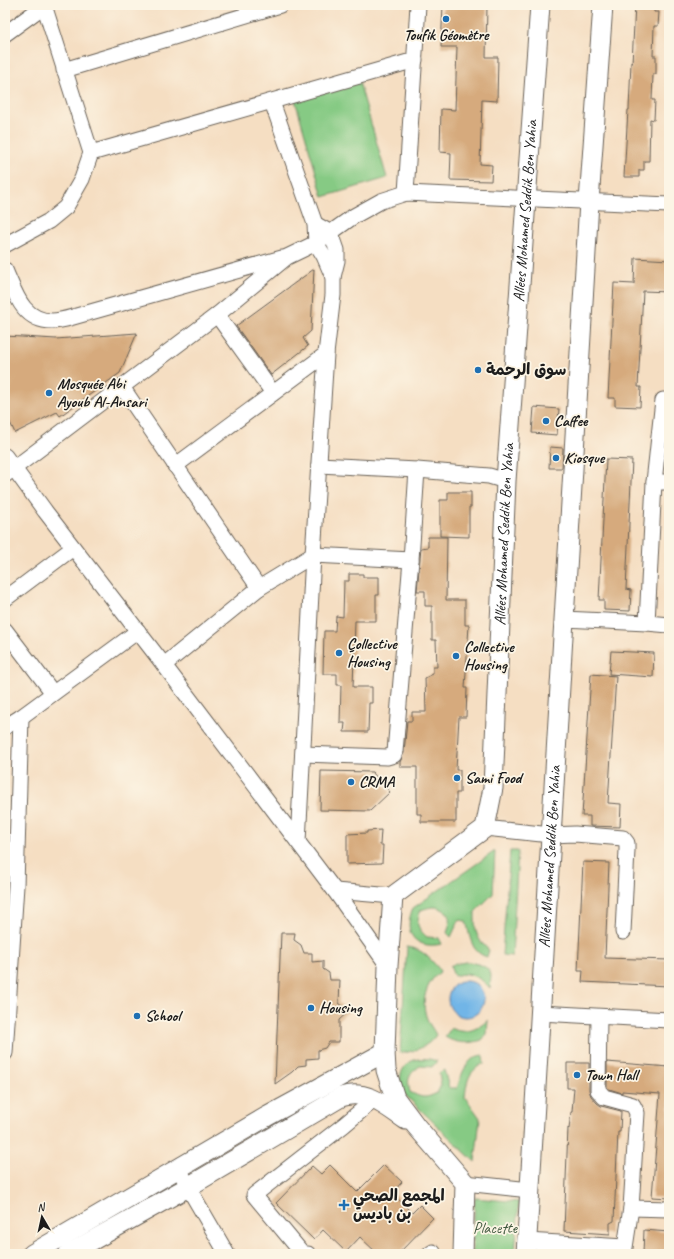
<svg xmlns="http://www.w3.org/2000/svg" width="674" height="1259" viewBox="0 0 674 1259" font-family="Caveat,'Playpen Sans Arabic',sans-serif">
  <rect width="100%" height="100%" fill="#fcf5e5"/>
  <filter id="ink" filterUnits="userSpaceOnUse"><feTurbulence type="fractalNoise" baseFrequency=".025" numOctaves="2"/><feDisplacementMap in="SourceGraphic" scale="8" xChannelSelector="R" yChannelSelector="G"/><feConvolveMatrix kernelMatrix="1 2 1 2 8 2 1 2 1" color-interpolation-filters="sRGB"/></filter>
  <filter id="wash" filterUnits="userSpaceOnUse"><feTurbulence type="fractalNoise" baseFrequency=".012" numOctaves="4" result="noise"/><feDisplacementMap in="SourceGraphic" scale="16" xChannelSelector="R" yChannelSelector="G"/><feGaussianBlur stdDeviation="0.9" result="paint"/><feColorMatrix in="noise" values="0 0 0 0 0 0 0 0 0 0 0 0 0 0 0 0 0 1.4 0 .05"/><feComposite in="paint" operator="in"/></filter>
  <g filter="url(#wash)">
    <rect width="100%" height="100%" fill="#f5dec2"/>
    <g fill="#86ca84" stroke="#517350">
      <path d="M359,82L387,178L323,197L295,100Z"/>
      <path d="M495,851L493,894L475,912C475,930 475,938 489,950L487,957C470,952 470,935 466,921L459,920L451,937L447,933L450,922L448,913C437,905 433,906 421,910C416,923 416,927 427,937L439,938L442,944C415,950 402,933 413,908Z"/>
      <path d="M510,851H518L512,956L502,955Z"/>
      <path d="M407,947C421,948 430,958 439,969L440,972C425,983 420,1004 428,1021C430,1026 434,1030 436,1035C428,1047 414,1052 400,1053Z"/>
      <path d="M466,962C475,963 489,965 491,975C491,979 490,984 490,988C480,977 469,971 454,976L450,966L454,964Z"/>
      <path d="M488,1020L487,1034L482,1040C470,1044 456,1044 445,1037L451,1028C464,1035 477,1030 488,1020Z"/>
      <path d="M483,1055L484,1063C468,1072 467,1080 465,1097L480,1118L475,1162L403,1093C402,1089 400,1085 400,1081C401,1060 419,1055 437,1061L432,1067L420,1066C408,1075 407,1078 410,1092C422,1098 425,1099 437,1093L441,1085L439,1073L444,1070L449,1088H457C462,1074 466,1057 483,1055Z"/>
      <path d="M475,1198L519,1202L515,1254H472Z"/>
    </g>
    <circle fill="#71b5e7" stroke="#466882" cx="466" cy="999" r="18"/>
    <g id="blocks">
      <g fill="#d6aa7d">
        <path d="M443,5H487L486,57H498L497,101L482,100L480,164L492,165L491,181L450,180L451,153L440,152L441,109L455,110L457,47H441Z"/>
        <path d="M635,5H654V12H659L658,26H654L653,56H656V74H653L652,100H655L654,120L650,119L649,161H644V170H639V177H624L628,110H629L631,62L632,63Z"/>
        <path d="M635,258L669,260V292L643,291L638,387H641L640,407L615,406V398H608L614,283L634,284Z"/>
        <path d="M314,269L311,331L303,338L308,346L271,375L236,326Z"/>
        <path d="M137,333L120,373L60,416L57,412L15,433L5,412V336L56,339Z"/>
        <path d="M534,407L559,409L557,435L532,433Z"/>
        <path d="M550,447L563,448L562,468H549Z"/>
        <path d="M606,459L632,460L626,589L631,590L630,611L604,610V600H599Z"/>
        <path d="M448,492H471V507H469V537L440,536V500H448Z"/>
        <path d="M428,537H447L446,600H465V625H469L465,688H467L466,717H459L456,770H460V793H456V822H421V814H417V767H400V762L404,753L407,721H412V712H426L425,678L433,674V667H437L436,640H432V606H425V591H417L421,548L428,547Z"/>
        <path d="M349,574H363V577H379V595H376V621H355L353,687H372V703H369L368,732H344L345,723H340L341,685H337V674H323L324,631H335L336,616L343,617L344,581H349Z"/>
        <path d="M611,651L654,653L653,677L609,674Z"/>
        <path d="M591,674L616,676L608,803L621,804L620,827L590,826V816H582Z"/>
        <path d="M321,771L372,772L390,792L370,811L320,810Z"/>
        <path d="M381,830L380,845H383L382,863L347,864V834L367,833V831Z"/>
        <path d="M583,862L609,863L605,958L669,960V986L582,982L583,971H578Z"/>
        <path d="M281,933H295L294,940L301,945L304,953H312V962L323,961V969L329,973L330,980H340L339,1003L349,1011L339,1020V1042H329L325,1048L318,1050V1058L306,1059V1065L298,1066L292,1072L275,1084Z"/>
        <path d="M607,1062L669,1067V1198L652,1197L660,1094L622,1091V1093L609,1089L607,1087Z"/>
        <path d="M567,1063H589V1090L591,1096L597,1103L601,1106L621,1111L620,1132H618L614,1221L610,1223V1234L564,1231L568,1128L569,1129L571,1112H572L574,1088H567Z"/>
        <path d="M330,1165L357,1192L384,1165L402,1182L392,1193L412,1213L420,1205L433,1218L398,1254H378L360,1237L346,1252L323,1230L314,1240L276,1203L312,1166L321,1174Z"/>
        <path d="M644,1230L669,1232V1254H643Z"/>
      </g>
    </g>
  </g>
  <g filter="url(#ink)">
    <use href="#blocks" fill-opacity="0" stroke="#686056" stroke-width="1"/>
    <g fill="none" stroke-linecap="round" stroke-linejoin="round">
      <defs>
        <g id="minor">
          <path d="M44,5L91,153"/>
          <path d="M5,34L45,5"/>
          <path d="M64,70L280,5"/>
          <path d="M272,102L315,224L316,243L324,256L333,277"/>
          <path d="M406,193L418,5"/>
          <path d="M5,245L49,221L66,207L82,179L91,153L415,60"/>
          <path d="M5,270C15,292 22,321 52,321C58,321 66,319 73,317L282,258"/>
          <path d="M217,315L273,393"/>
          <path d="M122,387L259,588"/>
          <path d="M5,456L45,511L164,665L335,891L388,966"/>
          <path d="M319,465L417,470L489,476L506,481"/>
          <path d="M175,466L326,354"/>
          <path d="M5,475L217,315L287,257L316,243L354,216L381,201L406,193L669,205"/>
          <path d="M654,482H669"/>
          <path d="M5,599L73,548"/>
          <path d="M564,619L647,623L669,625"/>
          <path d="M647,623L654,482L663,400"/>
          <path d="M5,630L53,693"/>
          <path d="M164,665L259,588L313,555L411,560"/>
          <path d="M5,727L21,717L138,631"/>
          <path d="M303,754L387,757L394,755L395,752L411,560L417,470"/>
          <path d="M485,828L551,835L575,834L623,838L627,843V850L623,932"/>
          <path d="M298,842L313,555L326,354L333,295V277L337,261V250L331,233L315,224"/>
          <path d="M335,891L393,896"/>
          <path d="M540,1013L669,1020"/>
          <path d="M599,1017L598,1090L604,1097L633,1105L637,1113L631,1208L624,1254"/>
          <path d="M5,1053L16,886L21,717"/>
          <path d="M179,1168L188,1187L227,1254"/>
          <path d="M465,1183L530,1190"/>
          <path d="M631,1208L669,1209"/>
          <path d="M527,1241L624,1247"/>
          <path d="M308,1254H303L254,1195L344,1125L375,1099"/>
          <path d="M430,1254L433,1252"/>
        </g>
        <g id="tertiary">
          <path d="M32,1254L266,1117L385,1052"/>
          <path d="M68,1254L188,1187L341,1097C366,1088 387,1107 406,1120"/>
          <path id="s1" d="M463,1254L465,1183L416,1126L395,1098L386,1070L385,1052L388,966L393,896L485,828L493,788L506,481L540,5"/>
          <path id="s2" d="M526,1254L589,202L603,5"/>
        </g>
      </defs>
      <use href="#minor" stroke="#686056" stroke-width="17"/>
      <use href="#tertiary" stroke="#686056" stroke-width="21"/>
      <use href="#minor" stroke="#fff" stroke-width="15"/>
      <use href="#tertiary" stroke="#fff" stroke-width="19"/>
    </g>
  </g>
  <g fill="#1f6fb2" stroke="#fcf5e5" stroke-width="1.5">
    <circle cx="446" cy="19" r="4"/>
    <circle cx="478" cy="370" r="4"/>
    <circle cx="49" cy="393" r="4"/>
    <circle cx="546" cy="421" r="4"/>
    <circle cx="556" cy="458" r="4"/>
    <circle cx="339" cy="653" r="4"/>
    <circle cx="456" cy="656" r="4"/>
    <circle cx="457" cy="778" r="4"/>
    <circle cx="351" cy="782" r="4"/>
    <circle cx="311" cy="1008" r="4"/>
    <circle cx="137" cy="1016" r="4"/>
    <circle cx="577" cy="1075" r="4"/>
    <path d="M342 1199h4v4h4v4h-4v4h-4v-4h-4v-4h4z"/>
  </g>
  <g text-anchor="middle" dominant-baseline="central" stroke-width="3.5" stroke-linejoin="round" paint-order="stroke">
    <g font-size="16" font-weight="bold" fill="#1c1c1c" stroke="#fcf5e5" text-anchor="start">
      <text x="446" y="35" text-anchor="middle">Toufik Géomètre</text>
      <text x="486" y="370">سوق الرحمة</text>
      <text x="57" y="384">Mosquée Abi<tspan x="57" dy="18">Ayoub Al-Ansari</tspan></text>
      <text x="554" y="421">Caffee</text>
      <text x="564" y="458">Kiosque</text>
      <text x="347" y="644">ِCollective<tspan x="347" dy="18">Housing</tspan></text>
      <text x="464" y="647">Collective<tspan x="464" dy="18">Housing</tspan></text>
      <text x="465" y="778">Sami Food</text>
      <text x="359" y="782">CRMA</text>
      <text x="319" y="1008">Housing</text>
      <text x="145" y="1016">School</text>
      <text x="585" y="1075">Town Hall</text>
      <text x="353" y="1196">المجمع الصحي<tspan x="353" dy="18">بن باديس</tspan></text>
    </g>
    <g font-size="16" fill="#1c1c1c" stroke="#fcf5e5">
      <text stroke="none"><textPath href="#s1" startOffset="1118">Allées Mohamed Seddik Ben Yahia</textPath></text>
      <text stroke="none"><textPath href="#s1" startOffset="794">Allées Mohamed Seddik Ben Yahia</textPath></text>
      <text stroke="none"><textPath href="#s2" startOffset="398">Allées Mohamed Seddik Ben Yahia</textPath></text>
    </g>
    <g font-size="16" fill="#415940" stroke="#fcf5e5">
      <text x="495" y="1228">Placette</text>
    </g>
  </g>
  <rect width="674" height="1259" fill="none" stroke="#fcf5e5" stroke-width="20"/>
  <g transform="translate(42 1217) rotate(351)" stroke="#fcf5e5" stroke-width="3" paint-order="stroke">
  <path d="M0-3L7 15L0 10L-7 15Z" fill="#1c1c1c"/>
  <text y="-6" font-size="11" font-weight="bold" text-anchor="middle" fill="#1c1c1c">N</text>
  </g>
</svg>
